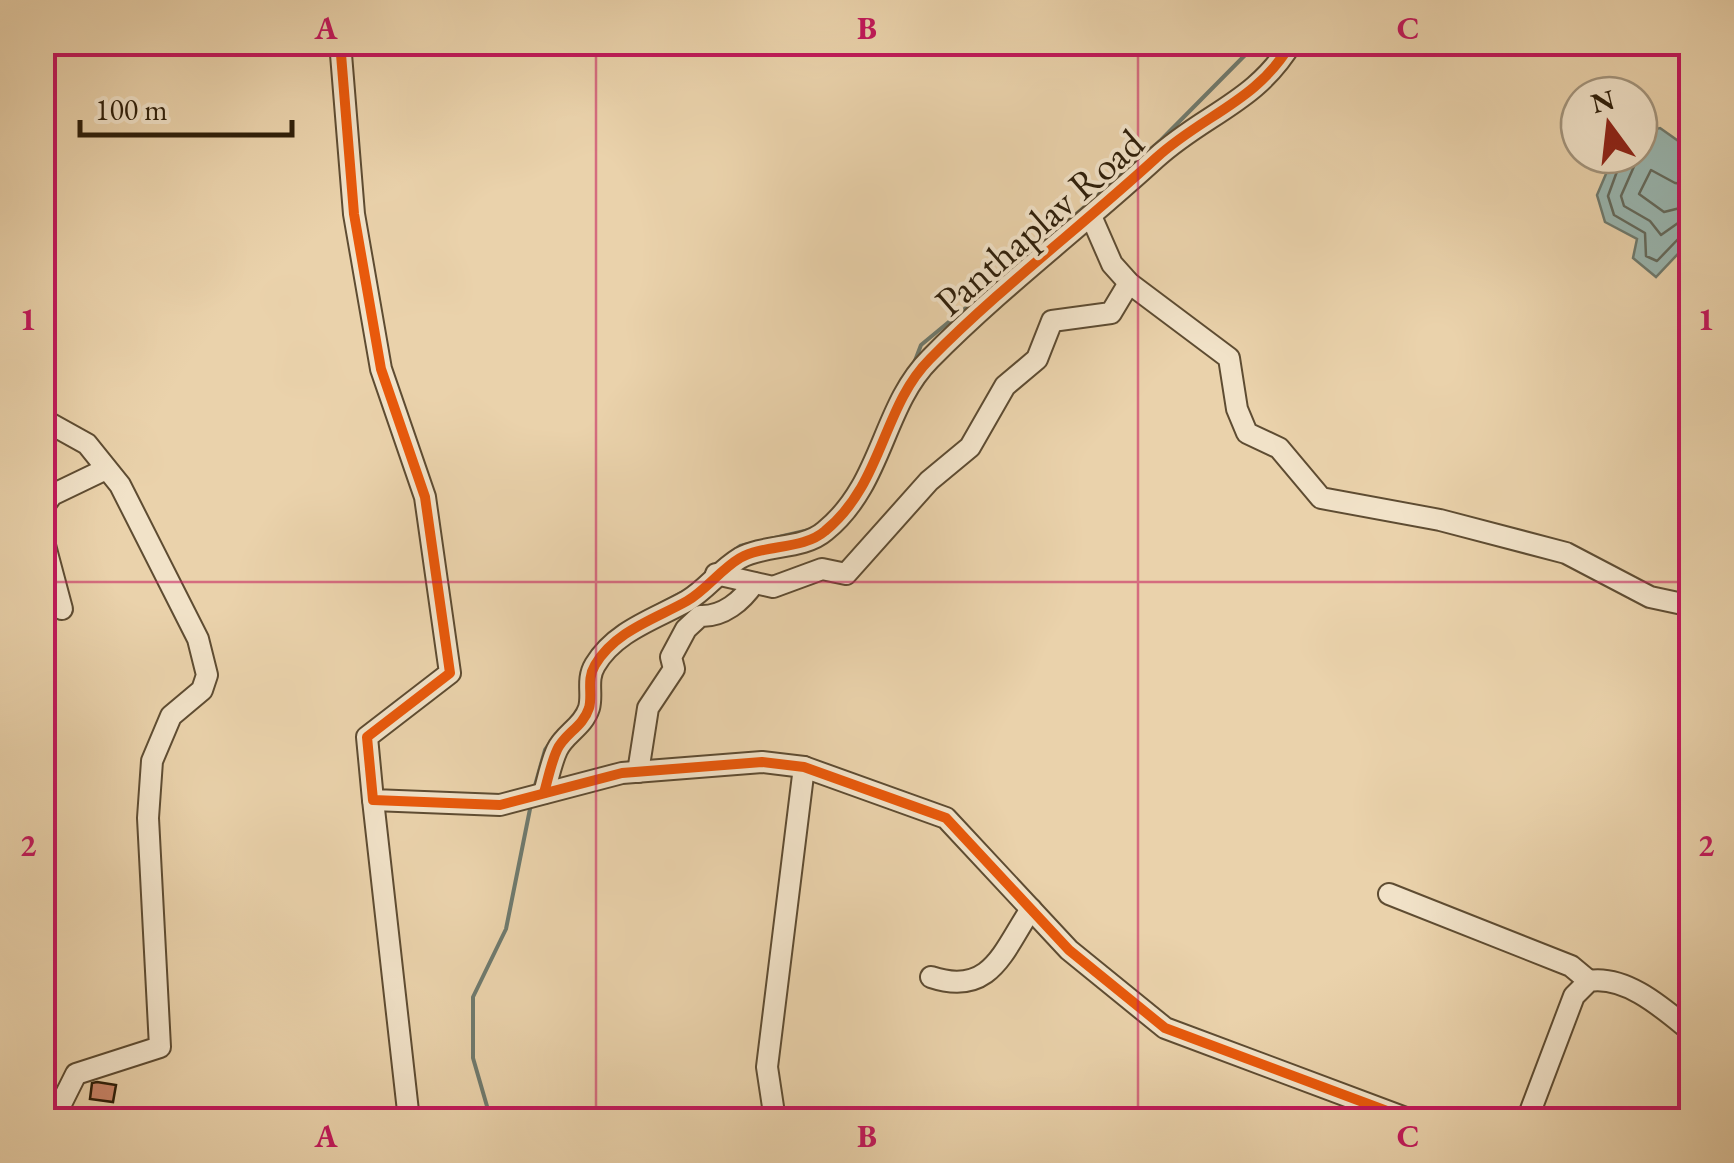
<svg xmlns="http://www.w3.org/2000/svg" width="1734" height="1163" viewBox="0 0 1734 1163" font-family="'EB Garamond',serif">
  <rect width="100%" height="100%" fill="#ead2ab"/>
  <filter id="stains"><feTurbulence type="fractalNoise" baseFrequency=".002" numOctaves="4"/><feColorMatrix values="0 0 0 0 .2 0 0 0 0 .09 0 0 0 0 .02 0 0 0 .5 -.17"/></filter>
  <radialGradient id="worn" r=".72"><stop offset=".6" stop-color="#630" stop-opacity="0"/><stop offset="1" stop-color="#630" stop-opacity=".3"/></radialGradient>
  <path fill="#99b6b0" stroke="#6f7a6e" stroke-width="2.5" d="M1660,128L1691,150L1692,239L1656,277L1633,258L1637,239L1605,222L1597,195L1614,155H1639V133Z"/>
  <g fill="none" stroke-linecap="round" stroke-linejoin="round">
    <g stroke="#646a5d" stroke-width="2.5">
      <path d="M1623,155L1608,196L1614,215L1645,233L1646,256L1657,261L1681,236L1692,233"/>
      <path d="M1639,155L1621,196L1624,206L1650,221L1661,235L1678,223L1692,220"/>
      <path d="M1692,185L1675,183L1651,170L1639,194L1664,212L1692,205"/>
    </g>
    <g stroke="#6f7a6e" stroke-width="4">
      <path d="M1050,237L1161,140L1258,42"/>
      <path d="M913,366L921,345L1008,273"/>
      <path d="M712,567L740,546L809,530"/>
      <path d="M643,613L683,592"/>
      <path d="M534,789L545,750L556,734"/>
      <path d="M491,1120L473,1058V997L506,929L531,804"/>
    </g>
  </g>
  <path fill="#cb866a" stroke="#2f1f0a" stroke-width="2.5" d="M97,1082L116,1085L113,1102L90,1099L92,1083Z"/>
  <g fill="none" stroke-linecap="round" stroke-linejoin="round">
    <defs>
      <g id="minor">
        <path d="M340,42L354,214L381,369L425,497L450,673L367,737L373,800L500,805L622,773L762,762L804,767L946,818L1069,950L1165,1028L1411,1120"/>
        <path d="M1091,216L1112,264L1129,283L1229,358L1237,409L1247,433L1279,448L1321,498L1440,520L1566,553L1650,597L1692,606"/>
        <path d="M42,419L87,444L120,485L198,639L207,675L202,690L171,716L152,761L148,818L160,1047L76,1074L53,1120"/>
        <path d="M42,509L52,495L104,470"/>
        <path d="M42,534L62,609"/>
        <path d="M716,574L773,587L822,569L846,574L929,481L970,447L1005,386L1037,359L1052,321L1111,313L1129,283"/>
        <path d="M638,772L648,708L674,669L671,657L686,629L700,616C723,617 742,601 754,583"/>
        <path d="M544,793C548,779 551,763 557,750C564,734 583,727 589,708C593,694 586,680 595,665C615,631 655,619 687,601C706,590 720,570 740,558C765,544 803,550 825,531C883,484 882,407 930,359C1001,287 1082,226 1156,158C1204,114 1257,102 1292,42"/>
        <path d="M373,800L409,1120"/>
        <path d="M1389,894L1571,966L1589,981"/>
        <path d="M931,977C991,997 1003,951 1031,909"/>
        <path d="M775,1120L767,1067L804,767"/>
        <path d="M1527,1120L1574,996L1589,981C1627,975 1665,1010 1692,1032"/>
      </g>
    </defs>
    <use href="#minor" stroke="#5e4c32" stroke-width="24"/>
    <use href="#minor" stroke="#f1e2c8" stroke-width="20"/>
    <defs>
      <g id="cycleway">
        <path d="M340,42L354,214L381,369L425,497L450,673L367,737L373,800L500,805L622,773L762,762L804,767L946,818L1069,950L1165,1028L1411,1120"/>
        <path d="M544,793C548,779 551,763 557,750C564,734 583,727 589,708C593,694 586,680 595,665C615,631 655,619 687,601C706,590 720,570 740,558C765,544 803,550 825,531C883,484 882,407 930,359C1001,287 1082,226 1156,158C1204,114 1257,102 1292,42"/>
      </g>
    </defs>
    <use href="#cycleway" stroke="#f1e2c8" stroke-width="16"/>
    <use href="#cycleway" stroke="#e8590c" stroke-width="10"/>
  </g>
  <path fill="none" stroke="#c2185b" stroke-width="2.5" stroke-opacity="0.55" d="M596,42V1120M1138,42V1120M42,582H1692"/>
  <g text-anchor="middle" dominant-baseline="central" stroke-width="8" stroke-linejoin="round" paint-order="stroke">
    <g font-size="40" fill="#2f1f0a" stroke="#f1e2c8">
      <text transform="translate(1039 222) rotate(-41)">Panthaplav Road</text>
    </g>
  </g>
  <rect width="1734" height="1163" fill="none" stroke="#ead2ab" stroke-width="110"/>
  <g transform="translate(1609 125) rotate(345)"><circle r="48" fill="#f1e2c8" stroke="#a3947c" stroke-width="2.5"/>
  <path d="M0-8L18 38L0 25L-18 38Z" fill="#8f2418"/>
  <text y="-15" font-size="28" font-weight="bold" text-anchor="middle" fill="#2f1f0a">N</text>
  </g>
  <path d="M80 120v15h212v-15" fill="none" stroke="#2f1f0a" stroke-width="5"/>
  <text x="95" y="120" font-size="30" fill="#2f1f0a" stroke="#f1e2c8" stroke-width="8" paint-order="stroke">100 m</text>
  <rect x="55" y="55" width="1624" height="1053" fill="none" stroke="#c2185b" stroke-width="4"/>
  <g font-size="32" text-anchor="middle" font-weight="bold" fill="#c2185b">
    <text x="326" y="39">A</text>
    <text x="867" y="39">B</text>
    <text x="1408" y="39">C</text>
    <text x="28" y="330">1</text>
    <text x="1706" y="330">1</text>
    <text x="28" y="856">2</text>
    <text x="1706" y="856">2</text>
    <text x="326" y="1147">A</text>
    <text x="867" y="1147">B</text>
    <text x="1408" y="1147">C</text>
  </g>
  <rect width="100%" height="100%" filter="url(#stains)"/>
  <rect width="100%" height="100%" fill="url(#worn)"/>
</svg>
